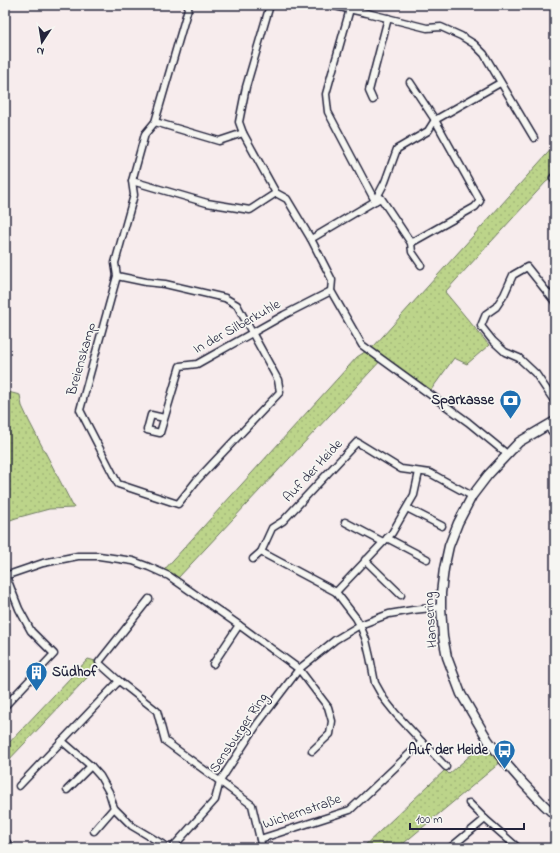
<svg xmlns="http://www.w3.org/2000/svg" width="560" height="853" viewBox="0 0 560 853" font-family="'Indie Flower',sans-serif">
  <defs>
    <pattern id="grass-dots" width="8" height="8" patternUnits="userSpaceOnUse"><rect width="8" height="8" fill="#bcd48a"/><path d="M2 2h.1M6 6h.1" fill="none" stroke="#a1b678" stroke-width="1.8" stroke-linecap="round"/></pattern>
  </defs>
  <rect width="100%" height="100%" fill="#f7eced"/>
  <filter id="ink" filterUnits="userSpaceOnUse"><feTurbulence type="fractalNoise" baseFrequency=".025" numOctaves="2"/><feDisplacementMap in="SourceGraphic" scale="8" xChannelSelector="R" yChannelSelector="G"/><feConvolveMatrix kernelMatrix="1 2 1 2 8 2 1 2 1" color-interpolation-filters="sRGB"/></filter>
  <g filter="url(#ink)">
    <g fill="url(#grass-dots)" stroke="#6f7b62">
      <path d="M555,145V176L546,182L445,292L489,345L467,364L454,358L431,390L384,357L178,578L164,570L357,357L374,346Z"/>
      <path d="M8,392L20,395L22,406L29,421L74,508L49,509L16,518L5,522V397Z"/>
      <path d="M88,659L99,662L100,664L5,764V747Z"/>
      <path d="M488,740L503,760L495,767L398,848H362L445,770L449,774Z"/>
    </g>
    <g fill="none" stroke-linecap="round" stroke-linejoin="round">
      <defs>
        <g id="minor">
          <path d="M270,5L246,87L239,122L243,133L276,193L287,199L311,239L332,280L331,291L362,345L468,422L507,454"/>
          <path d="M330,5L367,13L427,28L441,27L461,36L474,44L484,54L534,138"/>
          <path d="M350,9L326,94L328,112L375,201L381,198L411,243L412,252L421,265"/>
          <path d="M410,82L435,120L480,201L475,207L411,243"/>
          <path d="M373,100L369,91L388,18"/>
          <path d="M155,122L219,141L243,133"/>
          <path d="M555,176L553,178L555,181"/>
          <path d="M132,181L207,203L250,210L276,193"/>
          <path d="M311,239L375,201L385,182L397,149L428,131L435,120L500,83"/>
          <path d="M117,276L146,282L165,284L225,298L237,305L278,380L280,392L197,480L178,504L118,484L80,410Z"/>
          <path d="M117,276L115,263L134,195L132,181L145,134L155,122L189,5"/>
          <path d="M555,302L527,267L513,275L504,295L496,307L486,314L481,326L493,341L505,352L519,358L536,374L555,402"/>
          <path d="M164,418L151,415L147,430L160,433L180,366L197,364L284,315L331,291"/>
          <path d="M547,426L555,435"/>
          <path d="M407,508L442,526"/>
          <path d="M345,522L383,542"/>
          <path d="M387,538L427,559"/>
          <path d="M261,552L272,528L283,521L357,442L401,469L430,473L472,496"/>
          <path d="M253,559L261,552L336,592L356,618L360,625L366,640L370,657L375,683L384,699L396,714L422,742L350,810L260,839"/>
          <path d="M365,560L401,595"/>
          <path d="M5,576L43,563L78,556H99L133,561L149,567L169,576L239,625L299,669L328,707L332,721L330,734L312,751"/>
          <path d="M336,592L392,533L414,495L419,472"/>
          <path d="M149,599L99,662L100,664L119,681L157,711L165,741L252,805L262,848"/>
          <path d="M213,664L239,625"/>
          <path d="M5,706L54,654L31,631L19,609L6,576"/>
          <path d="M62,741L91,766L100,776L109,792L114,808L132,826L169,848"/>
          <path d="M422,742L446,767"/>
          <path d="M19,786L119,681"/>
          <path d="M67,790L91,766"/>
          <path d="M469,803L485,819L518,848"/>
          <path d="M94,831L114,808"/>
          <path d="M5,840L11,848"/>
          <path d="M172,848L215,800L220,781L258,723L299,669L335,640L360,625L389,614L413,610L441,607"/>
          <path d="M450,848L485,819"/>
        </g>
        <path id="tertiary" d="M555,421L519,442L488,475L472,496L458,523L449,546L444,569L441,593V607L443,637L447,657L461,694L488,740L503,760L523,783L544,805L555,815"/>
      </defs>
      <use href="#minor" stroke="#22223b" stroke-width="9"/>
      <use href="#tertiary" stroke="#22223b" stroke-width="11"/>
      <use href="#minor" stroke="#f6f6f2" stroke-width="6"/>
      <use href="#tertiary" stroke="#f6f6f2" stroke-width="8"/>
    </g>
  </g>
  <defs>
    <symbol id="bank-pin" viewBox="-11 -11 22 30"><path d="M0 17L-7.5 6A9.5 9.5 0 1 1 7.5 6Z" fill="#1f6fb2" stroke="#f6f6f2"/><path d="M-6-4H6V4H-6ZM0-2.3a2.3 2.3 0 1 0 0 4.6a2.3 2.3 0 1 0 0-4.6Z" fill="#fff"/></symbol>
    <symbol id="building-pin" viewBox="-11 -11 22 30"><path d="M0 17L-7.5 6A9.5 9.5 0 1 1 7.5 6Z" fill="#1f6fb2" stroke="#f6f6f2"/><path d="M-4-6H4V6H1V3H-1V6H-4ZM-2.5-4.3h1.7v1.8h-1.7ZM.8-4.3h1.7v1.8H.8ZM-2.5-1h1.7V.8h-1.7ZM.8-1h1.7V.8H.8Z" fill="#fff"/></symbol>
    <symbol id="bus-pin" viewBox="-11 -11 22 30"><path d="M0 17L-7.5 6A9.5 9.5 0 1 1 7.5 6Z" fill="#1f6fb2" stroke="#f6f6f2"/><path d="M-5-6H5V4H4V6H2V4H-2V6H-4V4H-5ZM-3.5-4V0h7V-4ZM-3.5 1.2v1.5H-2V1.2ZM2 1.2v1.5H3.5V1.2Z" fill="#fff"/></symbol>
  </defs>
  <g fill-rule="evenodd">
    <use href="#bank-pin" x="498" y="388" width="25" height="34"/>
    <use href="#building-pin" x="24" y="660" width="25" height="34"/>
    <use href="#bus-pin" x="492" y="738" width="25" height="34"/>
  </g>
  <g text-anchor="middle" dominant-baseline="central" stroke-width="3.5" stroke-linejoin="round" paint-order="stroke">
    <g font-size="14" fill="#22223b" stroke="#f6f6f2">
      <text transform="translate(237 327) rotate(-29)">In der Silberkuhle</text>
      <text transform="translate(82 359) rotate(-74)">Breienskamp</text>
      <text transform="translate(313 471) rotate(-47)">Auf der Heide</text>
      <text transform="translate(431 620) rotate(-94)">Hansering</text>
      <text transform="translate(239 733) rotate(-56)">Sensburger Ring</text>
      <text transform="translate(302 812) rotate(-19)">Wichernstraße</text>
    </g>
    <g font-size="14" font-weight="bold" fill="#22223b" stroke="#f6f6f2" text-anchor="end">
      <text x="494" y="400">Sparkasse</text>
      <text x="52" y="672" text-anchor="start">Südhof</text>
      <text x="488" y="750">Auf der Heide</text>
    </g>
  </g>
  <rect width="560" height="853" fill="none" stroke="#f6f6f2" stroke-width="20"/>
  <rect x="10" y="10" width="540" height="833" fill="none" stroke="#22223b" stroke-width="1.5" filter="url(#ink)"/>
  <g transform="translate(42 42) rotate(192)" stroke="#f6f6f2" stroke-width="3" paint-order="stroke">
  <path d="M0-3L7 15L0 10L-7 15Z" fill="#22223b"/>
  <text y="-6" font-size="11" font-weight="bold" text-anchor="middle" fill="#22223b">N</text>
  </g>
  <path d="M410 823v6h114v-6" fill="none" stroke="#22223b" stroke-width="2"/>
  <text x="416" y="823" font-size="12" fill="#22223b" stroke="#f6f6f2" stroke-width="3" paint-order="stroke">100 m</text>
</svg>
